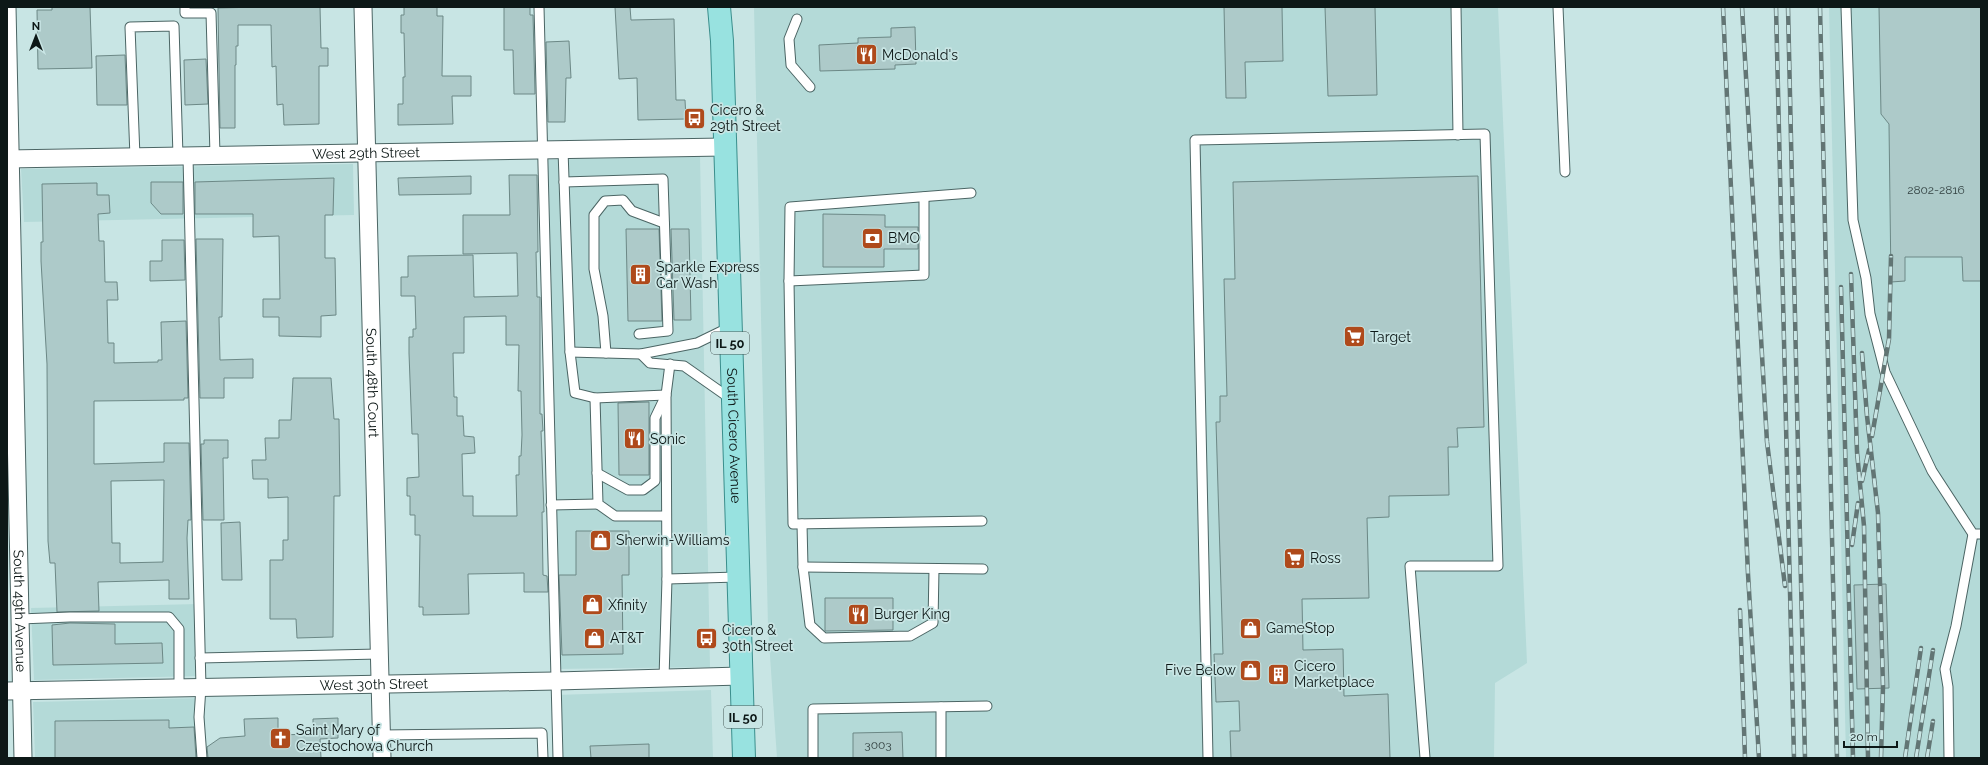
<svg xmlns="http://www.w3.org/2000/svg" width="1988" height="765" viewBox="0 0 1988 765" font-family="Raleway,sans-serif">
  <rect width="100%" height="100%" fill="#c8e5e4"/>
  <g fill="#b4dad8">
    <path d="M754,7H1498L1527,663L1495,683L1494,758H777L768,627Z"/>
    <path d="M1829,7H1981V758H1846Z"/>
    <path d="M700,156L710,667L556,669L543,160Z"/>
    <path d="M353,164L354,215L24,222L21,169Z"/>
    <path d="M199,604L200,676L34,680L31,608Z"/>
    <path d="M711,690L713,758H558L556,695Z"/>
    <path d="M204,698L206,758H35L33,702Z"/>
  </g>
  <g fill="#adcac9" stroke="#6c8886" fill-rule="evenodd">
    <path d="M52,7H90L92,68L38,69L37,10H52Z"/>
    <path d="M260,7H320L321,48H328V66H319V124L284,125L283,104L277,105L276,66L272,67L271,25H238V46H236V65H235V128H220L218,8Z"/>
    <path d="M404,7H437V16H443L442,76H471V96H452L453,124L398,125V104H403V77H405L404,33H401V15H404Z"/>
    <path d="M504,7H530V15H533L535,94H514L513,50H504Z"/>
    <path d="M615,7H630L631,20L674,19L676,100H685L686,119L638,120L637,78L619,79Z"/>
    <path d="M1224,7H1282L1283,61L1245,62L1246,98H1226Z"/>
    <path d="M1325,7H1375L1377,95L1328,96Z"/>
    <path d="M1879,7H1981V281H1963L1962,257H1905V281L1891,282L1889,124L1881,114Z"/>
    <path d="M915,27L916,64L895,65V69L820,71L819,45L858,43V38L891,37V28Z"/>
    <path d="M569,41L571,78H566L565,122H548L546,42Z"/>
    <path d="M125,55L127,105H97L96,56Z"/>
    <path d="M206,59L208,104L185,105L184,60Z"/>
    <path d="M509,175H537L538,252H536L537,297H540V414H542L543,431H541L544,512H542L543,575L547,576L548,592H524V573L468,574L469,614L423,615V607H419L420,535H415V515H410V496H407V478L419,477L418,434H412L409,353V337H413V329H416L415,296H401V277H408V256L473,255L474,297L518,296L517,253L463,254V215H510ZM506,316V345H519L518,391H521L522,435L521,456H519V475H516L517,516H473V496H463L462,454L475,453L474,437L464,436L463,416H457V397H454L453,353H464V317Z"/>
    <path d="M471,176V194L399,195L398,178Z"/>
    <path d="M1478,176L1484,427L1457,428L1458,447H1448L1449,495L1389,496V517L1367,518L1369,598L1302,599L1303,650L1343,649L1344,696L1388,694L1390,758H1231L1230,731H1240L1239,701L1216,702L1214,654H1223L1216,422H1220V396H1227L1224,279H1235L1233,182Z"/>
    <path d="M334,178L333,215H325V258H335L336,315L321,316V337L279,336V317H263V299H280L279,236L253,237V214H195V182Z"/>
    <path d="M151,182H183V214H161L151,203Z"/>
    <path d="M97,183V195H109L110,213L98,214L99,241H104L105,282H117L118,300H107L108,343H114V363L158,362V360H162L161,322L186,321L188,398H184V400L94,401V464L164,462V443H189L191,520H188L187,538L189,599H169V580L98,582L99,611L57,612L55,563H50L48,541L47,364L41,261V242H43L42,184ZM164,480L163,562L120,563V543H112L111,481Z"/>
    <path d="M823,214L885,215V227H918V249H884V267H823Z"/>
    <path d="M626,229H659L662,321H628Z"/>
    <path d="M671,229H689L691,320H674Z"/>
    <path d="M196,239H223L222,317H219L220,360L253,359V378H224V398H200Z"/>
    <path d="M162,240H184L185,280L150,281V261H162Z"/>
    <path d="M293,378H331L334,419H339L340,496H334L333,637L297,638L296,619H270V560H283V540H288V497L268,498V479H253L252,460H266L265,438H279V420H291Z"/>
    <path d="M649,402V475H619L618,403Z"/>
    <path d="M204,440H228V458H223L224,520H203L201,444H204Z"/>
    <path d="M240,522L242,580H222L221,523Z"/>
    <path d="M576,531H629V575H622L623,654L562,655L559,575H576Z"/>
    <path d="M1886,584L1889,688L1857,689L1854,585Z"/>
    <path d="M825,598H893V630L825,631Z"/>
    <path d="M70,623L115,624V644L162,643L163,663L53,665L52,625Z"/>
    <path d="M278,718V735L313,734V719L338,718V738L320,739L321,758H208L207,747L220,738L245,736L244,719Z"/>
    <path d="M169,720V728L194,727L196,758H55V721Z"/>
    <path d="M902,732L903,758H853V733Z"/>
    <path d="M649,744V758H591L590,746Z"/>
  </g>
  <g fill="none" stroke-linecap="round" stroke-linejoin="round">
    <defs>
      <g id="service">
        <path d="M185,7V13H211L215,155"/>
        <path d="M539,7L558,758"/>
        <path d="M1456,7L1458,135"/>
        <path d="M1558,7L1565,172"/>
        <path d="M1846,7L1853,220L1866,278L1870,314L1885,372L1932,471L1973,534H1981"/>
        <path d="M797,19L789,39L791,65L810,87"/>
        <path d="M563,150L570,352L575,393L595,398L666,395L667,579L664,678"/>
        <path d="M135,157L130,27L174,26L178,156"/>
        <path d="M188,157L201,687L199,717L202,758"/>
        <path d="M564,182L663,179L668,331L639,334"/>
        <path d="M971,193L790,207L789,281L793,524L982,521"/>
        <path d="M789,281L924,275V197"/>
        <path d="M570,352L641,354L697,343L730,327"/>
        <path d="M606,353L603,316L594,269V215L605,201L623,200L632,211L664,223"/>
        <path d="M641,354L650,363L684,366L731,399"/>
        <path d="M595,398L598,504L615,516H666"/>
        <path d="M597,473L628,490H643L655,481V418L666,395L670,364"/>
        <path d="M551,505L598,504"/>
        <path d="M802,524L803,567L810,625L824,638L910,636L933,623L934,569"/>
        <path d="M803,567L983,569"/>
        <path d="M667,579L738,577"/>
        <path d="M20,619L70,617H169L179,629V688"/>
        <path d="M200,658L379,654"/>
        <path d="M941,707V758"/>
        <path d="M381,735L542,733L543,758"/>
        <path d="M813,758V709L987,706"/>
        <path d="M1208,758L1195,140L1485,134L1498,566H1410L1425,758"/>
        <path d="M1949,758L1948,687L1945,669L1956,626L1973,534"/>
      </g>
      <g id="minor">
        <path id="s1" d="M7,7L23,758"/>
        <path id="s2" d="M363,7L382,758"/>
        <path id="s3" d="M7,159L724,147"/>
        <path id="s4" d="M7,691L556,681L741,676"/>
      </g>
      <g id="primary">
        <path id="s5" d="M719,7L722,41L744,758"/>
      </g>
    </defs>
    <use href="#service" stroke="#4b6564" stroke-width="11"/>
    <use href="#minor" stroke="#4b6564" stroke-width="19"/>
    <use href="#primary" stroke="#3a8e8c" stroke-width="24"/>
    <use href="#service" stroke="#fff" stroke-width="9"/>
    <use href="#minor" stroke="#fff" stroke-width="17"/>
    <use href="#primary" stroke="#98e2e0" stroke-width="22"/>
    <defs>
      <g id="rail">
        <path d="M1723,7L1748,574L1759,758"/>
        <path d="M1742,7L1767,442L1785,586"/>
        <path d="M1776,7L1794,758"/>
        <path d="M1788,7L1805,758"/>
        <path d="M1820,7L1837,758"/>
        <path d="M1851,274L1857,452L1864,526L1868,758"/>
        <path d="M1841,287L1853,758"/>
        <path d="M1862,353L1867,416L1878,513L1883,686L1881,758"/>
        <path d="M1872,436L1889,339L1891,256"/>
        <path d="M1862,481L1869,450"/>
        <path d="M1852,545L1858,503"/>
        <path d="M1740,610L1745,758"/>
        <path d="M1905,758L1921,648"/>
        <path d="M1916,758L1933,650"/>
        <path d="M1927,758L1933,721"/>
      </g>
    </defs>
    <use href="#rail" stroke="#627574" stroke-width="4.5"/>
    <use href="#rail" stroke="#c8e5e4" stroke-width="3" stroke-dasharray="9" stroke-linecap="butt"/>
  </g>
  <defs>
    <symbol id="restaurant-square" viewBox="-11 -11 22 22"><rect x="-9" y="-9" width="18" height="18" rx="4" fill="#af4a1b" stroke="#c8e5e4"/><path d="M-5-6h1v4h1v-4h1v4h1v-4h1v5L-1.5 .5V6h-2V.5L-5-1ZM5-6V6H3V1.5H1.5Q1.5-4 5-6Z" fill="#fff"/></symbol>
    <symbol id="bus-square" viewBox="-11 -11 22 22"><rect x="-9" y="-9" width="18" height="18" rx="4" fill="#af4a1b" stroke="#c8e5e4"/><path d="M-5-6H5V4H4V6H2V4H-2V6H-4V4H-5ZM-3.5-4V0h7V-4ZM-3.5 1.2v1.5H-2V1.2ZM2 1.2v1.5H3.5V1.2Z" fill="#fff"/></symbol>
    <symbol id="bank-square" viewBox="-11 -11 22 22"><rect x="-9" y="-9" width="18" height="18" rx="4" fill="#af4a1b" stroke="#c8e5e4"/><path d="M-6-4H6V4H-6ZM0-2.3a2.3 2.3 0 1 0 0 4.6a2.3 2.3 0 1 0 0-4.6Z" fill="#fff"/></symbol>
    <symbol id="building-square" viewBox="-11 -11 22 22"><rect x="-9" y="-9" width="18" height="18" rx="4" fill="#af4a1b" stroke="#c8e5e4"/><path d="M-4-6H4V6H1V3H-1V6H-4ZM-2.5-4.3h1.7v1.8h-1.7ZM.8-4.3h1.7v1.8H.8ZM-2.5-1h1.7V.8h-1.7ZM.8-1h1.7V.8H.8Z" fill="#fff"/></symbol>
    <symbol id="supermarket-square" viewBox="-11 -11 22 22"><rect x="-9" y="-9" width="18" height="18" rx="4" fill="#af4a1b" stroke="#c8e5e4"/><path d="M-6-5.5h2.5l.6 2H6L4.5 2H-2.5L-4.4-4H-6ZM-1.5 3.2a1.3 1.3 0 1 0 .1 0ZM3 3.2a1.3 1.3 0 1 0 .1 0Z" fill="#fff"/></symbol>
    <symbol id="shop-square" viewBox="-11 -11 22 22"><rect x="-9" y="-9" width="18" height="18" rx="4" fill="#af4a1b" stroke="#c8e5e4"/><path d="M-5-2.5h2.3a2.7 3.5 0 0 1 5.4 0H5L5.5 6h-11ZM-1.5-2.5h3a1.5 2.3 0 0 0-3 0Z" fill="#fff"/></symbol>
    <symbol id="church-square" viewBox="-11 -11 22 22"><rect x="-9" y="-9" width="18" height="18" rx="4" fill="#af4a1b" stroke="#c8e5e4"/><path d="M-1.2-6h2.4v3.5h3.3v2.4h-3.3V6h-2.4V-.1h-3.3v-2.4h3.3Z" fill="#fff"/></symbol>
  </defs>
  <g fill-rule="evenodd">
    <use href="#restaurant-square" x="854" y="42" width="25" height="25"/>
    <use href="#bus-square" x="682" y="106" width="25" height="25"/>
    <use href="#bank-square" x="860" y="226" width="25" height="25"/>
    <use href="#building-square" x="628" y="262" width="25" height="25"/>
    <use href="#supermarket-square" x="1342" y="324" width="25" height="25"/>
    <use href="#restaurant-square" x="622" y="426" width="25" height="25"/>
    <use href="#shop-square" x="588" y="528" width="25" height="25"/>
    <use href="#supermarket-square" x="1282" y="546" width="25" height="25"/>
    <use href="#shop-square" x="580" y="592" width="25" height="25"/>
    <use href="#restaurant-square" x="846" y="602" width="25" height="25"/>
    <use href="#shop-square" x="1238" y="616" width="25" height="25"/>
    <use href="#shop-square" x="582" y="626" width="25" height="25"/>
    <use href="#bus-square" x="694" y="626" width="25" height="25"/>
    <use href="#shop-square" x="1238" y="658" width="25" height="25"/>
    <use href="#building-square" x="1266" y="662" width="25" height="25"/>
    <use href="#church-square" x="268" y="726" width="25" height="25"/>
  </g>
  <g text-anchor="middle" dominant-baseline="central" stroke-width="3.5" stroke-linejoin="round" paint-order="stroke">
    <g font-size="12" fill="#354444">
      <text x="1936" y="190">2802-2816</text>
      <text x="878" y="745">3003</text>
    </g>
    <g fill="#c8e5e4" stroke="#455654" stroke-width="1">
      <rect x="711" y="332" width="38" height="22" rx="3"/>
      <rect x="724" y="706" width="38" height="22" rx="3"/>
    </g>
    <g font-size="13" font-weight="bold" fill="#0d1817">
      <text x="730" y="343">IL 50</text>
      <text x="743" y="717">IL 50</text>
    </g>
    <g font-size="14" fill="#0d1817" stroke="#c8e5e4" text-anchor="start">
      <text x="882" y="55">McDonald's</text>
      <text x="710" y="110">Cicero &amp;<tspan x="710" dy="16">29th Street</tspan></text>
      <text x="888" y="238">BMO</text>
      <text x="656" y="267">Sparkle Express<tspan x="656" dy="16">Car Wash</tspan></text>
      <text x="1370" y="337">Target</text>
      <text x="650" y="439">Sonic</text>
      <text x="616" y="540">Sherwin-Williams</text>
      <text x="1310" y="558">Ross</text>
      <text x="608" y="605">Xfinity</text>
      <text x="874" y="614">Burger King</text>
      <text x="1266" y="628">GameStop</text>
      <text x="722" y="630">Cicero &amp;<tspan x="722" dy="16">30th Street</tspan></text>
      <text x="610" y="638">AT&amp;T</text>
      <text x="1294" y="666">Cicero<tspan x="1294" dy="16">Marketplace</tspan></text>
      <text x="1236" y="670" text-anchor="end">Five Below</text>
      <text x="296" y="730">Saint Mary of<tspan x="296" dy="16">Czestochowa Church</tspan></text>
    </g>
    <g font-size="14" fill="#0d1817" stroke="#c8e5e4">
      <text stroke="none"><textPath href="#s3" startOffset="359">West 29th Street</textPath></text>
      <text stroke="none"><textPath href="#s2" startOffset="376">South 48th Court</textPath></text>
      <text stroke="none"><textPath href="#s5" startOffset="429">South Cicero Avenue</textPath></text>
      <text stroke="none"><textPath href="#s1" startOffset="604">South 49th Avenue</textPath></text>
      <text stroke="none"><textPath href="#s4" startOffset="367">West 30th Street</textPath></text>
    </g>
  </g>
  <rect width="1988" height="765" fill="none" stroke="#0d1817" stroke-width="16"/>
  <g transform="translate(36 36)" stroke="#c8e5e4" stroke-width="3" paint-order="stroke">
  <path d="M0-3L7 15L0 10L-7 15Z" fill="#0d1817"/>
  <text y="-6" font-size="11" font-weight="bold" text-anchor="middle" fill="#0d1817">N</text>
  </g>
  <path d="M1844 741v6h53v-6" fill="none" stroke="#0d1817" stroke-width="2"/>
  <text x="1850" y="741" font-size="12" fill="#0d1817" stroke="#c8e5e4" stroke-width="3" paint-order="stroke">20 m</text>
</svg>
